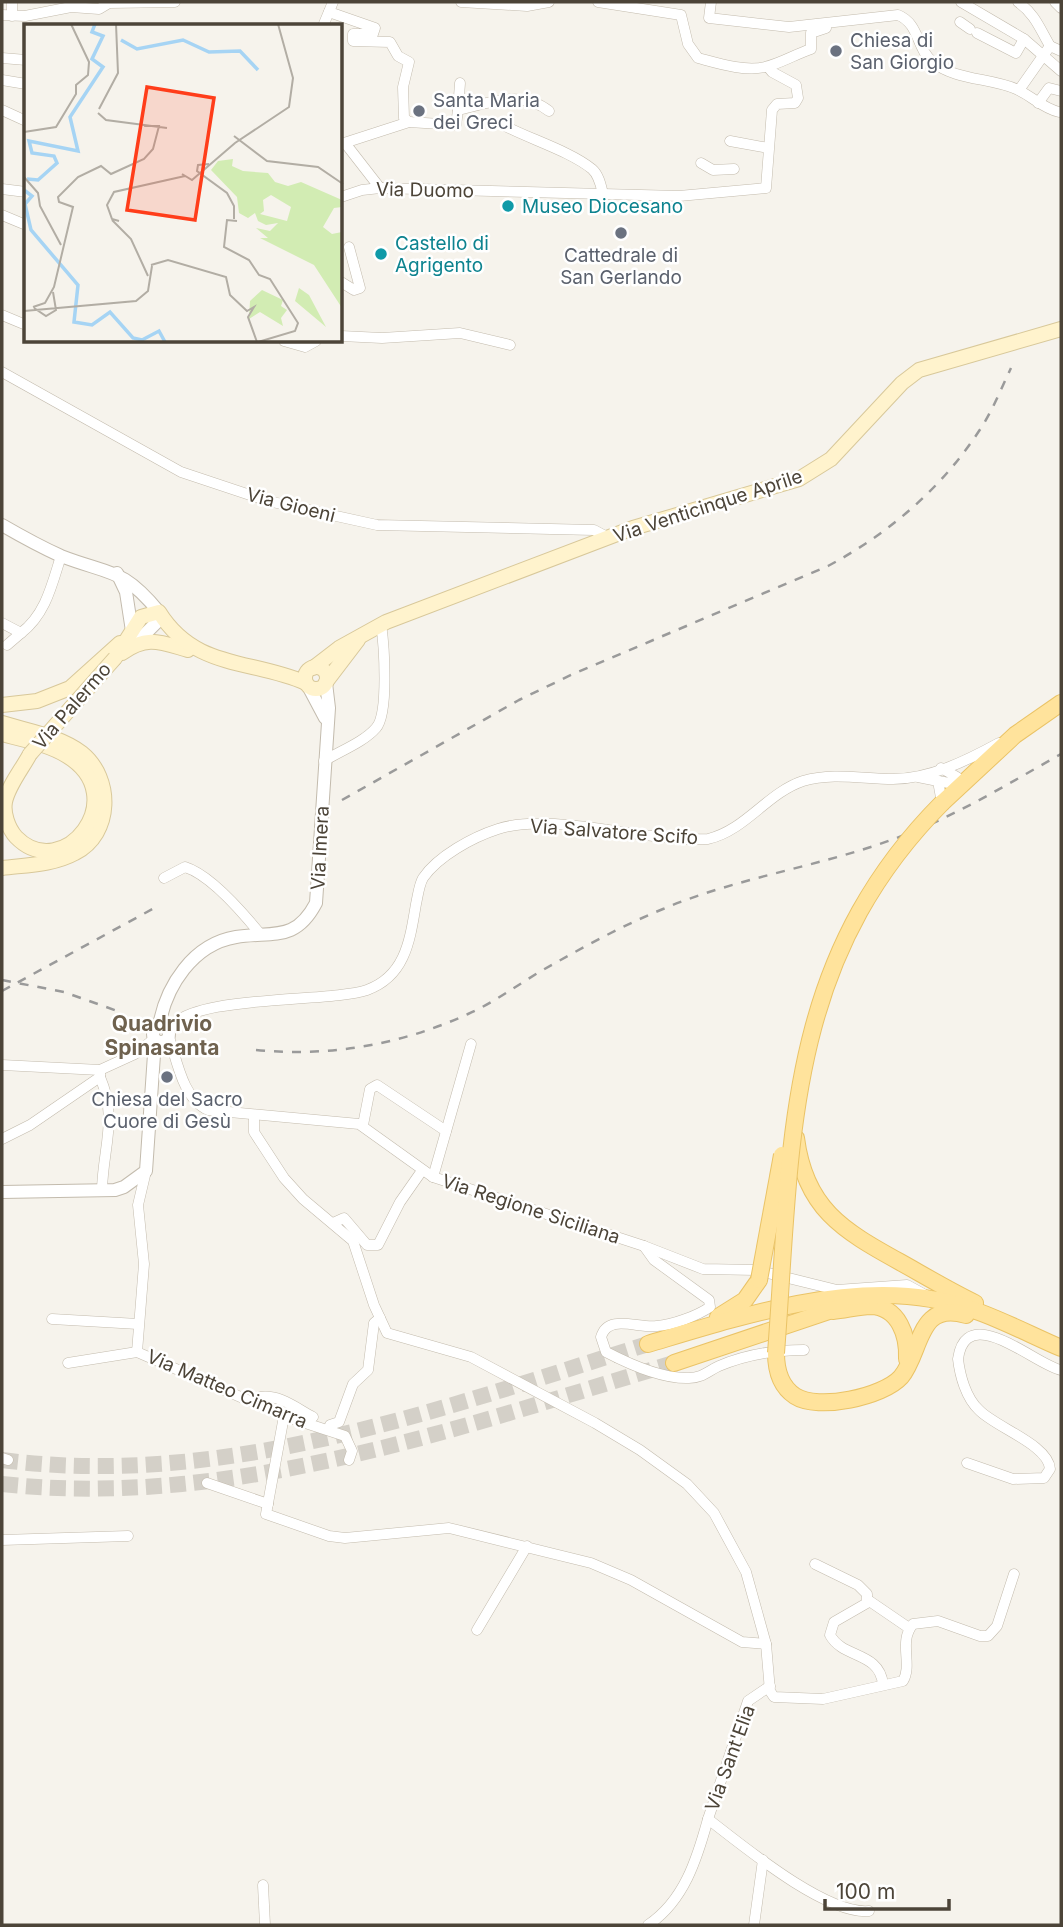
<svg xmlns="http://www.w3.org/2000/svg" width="1063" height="1927" viewBox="0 0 1063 1927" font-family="Inter,sans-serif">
  <rect width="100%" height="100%" fill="#f6f3ec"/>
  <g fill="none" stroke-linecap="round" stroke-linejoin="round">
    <g stroke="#d4d0c8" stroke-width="16" stroke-dasharray="16 8" stroke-linecap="butt">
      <path d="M2,1460C225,1489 439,1409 648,1344"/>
      <path d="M2,1484C233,1509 456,1428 674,1363"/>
    </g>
    <defs>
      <g id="minor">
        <path d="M12,2V16"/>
        <path d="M461,2L527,6L549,2"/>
        <path d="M598,2L681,15L688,44L698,58C717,63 745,72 765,67C779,64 796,54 811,49V33L826,28"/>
        <path d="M711,2L709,18L789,27L898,15C920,24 916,49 933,62C954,80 991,78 1016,89C1032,96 1042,108 1059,112"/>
        <path d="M961,2L1024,39L1061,71"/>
        <path d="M1018,2C1035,14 1040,29 1050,46"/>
        <path d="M1055,2L1061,8"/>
        <path d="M329,12L375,28L373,34H353V41L390,42L398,56L409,62L403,87L404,118L409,122"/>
        <path d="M2,15L25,16L71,7L99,9L109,3L175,2"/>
        <path d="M960,22L970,29"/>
        <path d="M323,26L333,2"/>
        <path d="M977,33L1016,53L1024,39"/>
        <path d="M2,58L26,60"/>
        <path d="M2,80L26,84"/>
        <path d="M1019,90L1050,46L1061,51"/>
        <path d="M1038,103L1049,88L1061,91"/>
        <path d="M2,110L26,121"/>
        <path d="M458,110L460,83"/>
        <path d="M501,124C529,139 570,151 592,169C599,175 601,186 603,194"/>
        <path d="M730,141L768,148"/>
        <path d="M345,143L380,188"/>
        <path d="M341,144L409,122L456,125L458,110C488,103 522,89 549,111"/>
        <path d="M701,163L713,170L734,169"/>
        <path d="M2,189L26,192"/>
        <path d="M341,197L362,190L380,188L679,196L766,188L772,110L777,104L795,103L798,98L796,85L772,72L768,67"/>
        <path d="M2,215L26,225"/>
        <path d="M341,282L354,290L360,288L349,247"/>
        <path d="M2,315L26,325"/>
        <path d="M341,336L382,338L460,333L510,345"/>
        <path d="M284,341L305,347L316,341"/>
        <path d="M2,372L181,472L268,501L377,525L594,530L607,537"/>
        <path d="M2,623L21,633C46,614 52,584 61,556"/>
        <path d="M7,645L21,633"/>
        <path d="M324,761C340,751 364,742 376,728C389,714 384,644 381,624"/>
        <path d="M918,777L938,781L942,803"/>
        <path d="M938,781L960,785L957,777L941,768"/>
        <path d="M164,878L185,867C211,875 244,914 261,935"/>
        <path d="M169,1030C186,994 329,1003 367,990C406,976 410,939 416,904C418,895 419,885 423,878C438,856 473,837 498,829C553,811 647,843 708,839C746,830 767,793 803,781C833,772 863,779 893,779C930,779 968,760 999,743"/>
        <path d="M169,1037C177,1061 183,1099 208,1110L359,1124L433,1177L644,1246L703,1269L756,1270L837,1290L907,1285L927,1296"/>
        <path d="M2,1065L100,1070L135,1054L154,1039"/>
        <path d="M100,1077C118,1119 103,1147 102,1190"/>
        <path d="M254,1115V1132L284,1178L303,1199L353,1241L374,1305L387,1333L471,1357L595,1423L640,1450L687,1484L714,1513L746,1572L766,1644L770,1691L774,1697L823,1699L903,1681C913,1664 898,1642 913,1624L938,1621L980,1636H988L997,1626L1014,1574"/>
        <path d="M363,1125L370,1089L377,1085L446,1131"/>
        <path d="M2,1139L30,1125L100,1077V1070"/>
        <path d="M146,1171L138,1205L144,1264L137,1352L284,1416L345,1436L352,1451L349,1460"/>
        <path d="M433,1177L471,1044"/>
        <path d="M333,1223L344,1218L367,1245H378L400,1202L421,1172"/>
        <path d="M644,1246L654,1260L709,1300L710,1307C697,1316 672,1325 657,1326C639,1329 608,1313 601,1337L606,1352C629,1364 663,1379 689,1378C702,1378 708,1371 719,1366C747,1354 774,1350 804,1350"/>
        <path d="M52,1319L138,1324"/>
        <path d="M68,1363L137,1352"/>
        <path d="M256,1403L260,1397C279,1394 296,1408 313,1417"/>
        <path d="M284,1416L266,1514L329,1536L345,1538L449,1528L591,1563L631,1580L742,1642L766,1644"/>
        <path d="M330,1425L339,1422L353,1384L368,1370L374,1323L380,1318"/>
        <path d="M2,1458L8,1460"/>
        <path d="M967,1463L1013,1479L1044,1478L1050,1469C1049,1445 995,1427 979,1410C966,1398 960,1376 958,1359C966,1300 1037,1366 1061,1370"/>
        <path d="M207,1483L268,1504"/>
        <path d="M2,1540L128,1536"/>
        <path d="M815,1564L858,1585L867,1594V1603L834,1622L830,1635C843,1659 879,1651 883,1684"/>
        <path d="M868,1600L909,1628"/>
        <path d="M477,1630L527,1546"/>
        <path d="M770,1686L748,1701L708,1819C743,1846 826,1915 869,1911"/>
        <path d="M263,1885L265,1925"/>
        <path d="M648,1925C684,1901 697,1859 708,1819"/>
        <path d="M754,1925L763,1860"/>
      </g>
      <g id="tertiary">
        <path d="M2,525C21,536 41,547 61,556C110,575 122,567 159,612L156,623L136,643"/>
        <path d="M117,573L126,592L132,631"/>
        <path d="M308,686L325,718"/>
        <circle cx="161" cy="1034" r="8"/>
        <path d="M159,1026C166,986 193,944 236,937C272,931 295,943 316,903L329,708L326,683"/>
        <path d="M2,1192L115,1190L124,1187L146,1171L155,1040"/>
      </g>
      <g id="secondary">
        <path d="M122,653C147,635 160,642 188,650"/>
        <path d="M115,658L141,617L159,612C195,670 251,659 306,683"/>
        <circle cx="316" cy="678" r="11"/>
        <path d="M313,668L339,648L386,622L633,528L799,479L831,459L902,383L919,370L1061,329"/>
        <path d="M326,682L358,640"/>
        <path d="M2,705L37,701L70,688L120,643"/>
        <path d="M2,723C28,731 60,736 82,753C113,778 113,834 75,853C53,865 26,865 2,868"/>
        <path d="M2,734C23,740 48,744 67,756C134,797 63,885 16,837C8,828 3,813 5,802C8,786 22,769 30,754"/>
      </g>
      <g id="primary">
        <path d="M942,803L1015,735L1061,703"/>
        <path d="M796,1138C805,1208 842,1230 900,1262C925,1276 950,1291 975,1303"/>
        <path d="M833,1311C845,1310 859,1306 871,1306C899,1307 908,1336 907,1359"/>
        <path d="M718,1317L745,1300L759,1280"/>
        <path d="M648,1344C735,1318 841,1283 931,1299C977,1306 1019,1330 1061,1348"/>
        <path d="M776,1353C776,1370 780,1386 795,1396C818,1411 883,1397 901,1377C922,1352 917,1300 966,1315"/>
        <path d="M674,1363L841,1307"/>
      </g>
    </defs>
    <use href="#minor" stroke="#c3bbad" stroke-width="11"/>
    <use href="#tertiary" stroke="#c3bbad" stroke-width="14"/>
    <use href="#secondary" stroke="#d8c89a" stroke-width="16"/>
    <use href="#primary" stroke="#eac366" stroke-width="18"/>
    <use href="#minor" stroke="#fff" stroke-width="10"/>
    <use href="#tertiary" stroke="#fff" stroke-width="12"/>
    <use href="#secondary" stroke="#fff3cd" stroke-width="14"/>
    <use href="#primary" stroke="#ffe39c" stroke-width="16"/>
    <g stroke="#9a9a9a" stroke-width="2.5" stroke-dasharray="9 9" stroke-linecap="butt">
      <path d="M342,800L519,700L573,674L828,566C888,534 941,489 979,431C992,412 1001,389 1011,368"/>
      <path d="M2,980L64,992L123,1013"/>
      <path d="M2,991L158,906"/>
      <path d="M256,1050C330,1057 400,1045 468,1014C493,1003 516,986 541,971C580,949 621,926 663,909C736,878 817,867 891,840C951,819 1006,785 1061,754"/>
    </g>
    <defs>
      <path id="secondary-bridge" d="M30,754L115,658"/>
      <g id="primary-bridge">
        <path d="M759,1280L782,1155"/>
        <path d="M776,1353C792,1146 783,963 942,803"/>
      </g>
    </defs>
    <use href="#secondary-bridge" stroke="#d8c89a" stroke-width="16" stroke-linecap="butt"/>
    <use href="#primary-bridge" stroke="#eac366" stroke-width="18" stroke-linecap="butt"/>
    <use href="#secondary-bridge" stroke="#fff3cd" stroke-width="14"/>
    <use href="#primary-bridge" stroke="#ffe39c" stroke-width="16"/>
  </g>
  <g fill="#6b7280" stroke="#fff" stroke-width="2.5">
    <circle cx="836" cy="51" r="7"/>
    <circle cx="419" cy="111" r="7"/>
    <circle cx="621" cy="233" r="7"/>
    <circle cx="167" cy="1077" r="7"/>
  </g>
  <g fill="#0f9aa8" stroke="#fff" stroke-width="2.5">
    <circle cx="508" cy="206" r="7"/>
    <circle cx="381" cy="254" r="7"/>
  </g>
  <g text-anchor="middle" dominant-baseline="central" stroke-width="5" stroke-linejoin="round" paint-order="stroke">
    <g font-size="19" fill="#5b616d" stroke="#fff" text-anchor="start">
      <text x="850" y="40">Chiesa di<tspan x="850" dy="22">San Giorgio</tspan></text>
      <text x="433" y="100">Santa Maria<tspan x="433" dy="22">dei Greci</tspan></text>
      <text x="621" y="255" text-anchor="middle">Cattedrale di<tspan x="621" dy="22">San Gerlando</tspan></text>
      <text x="167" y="1099" text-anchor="middle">Chiesa del Sacro<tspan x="167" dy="22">Cuore di Gesù</tspan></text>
    </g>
    <g font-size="19" fill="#4c4438" stroke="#fff">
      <text transform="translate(425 190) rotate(1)">Via Duomo</text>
      <text transform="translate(291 505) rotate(14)">Via Gioeni</text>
      <text transform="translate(708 506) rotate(-18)">Via Venticinque Aprile</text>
      <text transform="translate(72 706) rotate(-49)">Via Palermo</text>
      <text transform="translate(614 832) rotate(4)">Via Salvatore Scifo</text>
      <text transform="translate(320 848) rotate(-87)">Via Imera</text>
      <text transform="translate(531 1209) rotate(18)">Via Regione Siciliana</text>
      <text transform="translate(227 1389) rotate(23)">Via Matteo Cimarra</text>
      <text transform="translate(730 1758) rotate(-70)">Via Sant'Elia</text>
    </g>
    <g font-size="19" fill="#0d838f" stroke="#fff" text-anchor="start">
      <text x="522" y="206">Museo Diocesano</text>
      <text x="395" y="243">Castello di<tspan x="395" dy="22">Agrigento</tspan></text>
    </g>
    <g font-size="21" font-weight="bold" fill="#6f624f" stroke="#fff">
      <text x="162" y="1023">Quadrivio<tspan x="162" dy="24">Spinasanta</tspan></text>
    </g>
  </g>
  <g transform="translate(24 24)">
    <rect width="318" height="318" fill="#f6f3ec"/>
    <path d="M209,135L208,142L219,147L244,149L251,158L264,162L277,158L318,176V183L310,184L299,203L308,210L318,208V284L290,241L236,214H244L232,204L246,207L254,199L242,201L234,197L231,189L224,194L215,189L213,173L187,146L194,137ZM247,171L267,183L263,197L236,190L240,187L239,176ZM275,264L285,271L302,303L271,277ZM238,266L259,276L257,282L263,286L257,294L259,302L236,288L225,295L226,277Z" fill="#d2ecb3" fill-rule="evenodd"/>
    <path fill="none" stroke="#a6d4f4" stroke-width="3.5" d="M97,16L113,25L159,16L185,28L216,27L234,46M3,155L14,156L33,139L30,132L8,129L5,117L54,127L46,93L79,43L68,35L79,12L68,8L71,0M0,166L8,172L1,180L7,206L54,261L50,298L68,301L86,288L109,314L118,316L135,307L141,318"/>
    <path fill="none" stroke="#b2ada4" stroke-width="2" d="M75,85L94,49L92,0M74,89L82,96L143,104M0,108L32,103L52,70V61L64,51L65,38L47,0M210,112L243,137L294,143L319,160M185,140L174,141L173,147L203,169L210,182V195M158,150L168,156L211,119L265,83L269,54L254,0M0,153L14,169L16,182L37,221M88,196L107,215L124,252M95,197L88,195L83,181L90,168L161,152M213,197L203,196L200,223L225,236L235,251L246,255L274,299L271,307L234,318M127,241L144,236L202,253L206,271L223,287L230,283L224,293L233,318M9,283L21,279L30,263L49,183L35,178L34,173L54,153L77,142L87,150L120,135L129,125L135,102H120M10,284L22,292L32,286L29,268M0,287L112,277L124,267L128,242"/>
    <path fill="#ff3d1a" fill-opacity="0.15" stroke="#ff3d1a" stroke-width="3.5" d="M123,63L190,74L171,196L103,186Z"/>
    <rect width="318" height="318" fill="none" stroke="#4c4438" stroke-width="3.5"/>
  </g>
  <rect width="1063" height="1927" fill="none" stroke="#4c4438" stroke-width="7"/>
  <path d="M825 1899v10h124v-10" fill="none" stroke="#4c4438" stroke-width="3.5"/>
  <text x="836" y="1899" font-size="21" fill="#4c4438" stroke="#ffffff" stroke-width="5" paint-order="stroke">100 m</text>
</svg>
